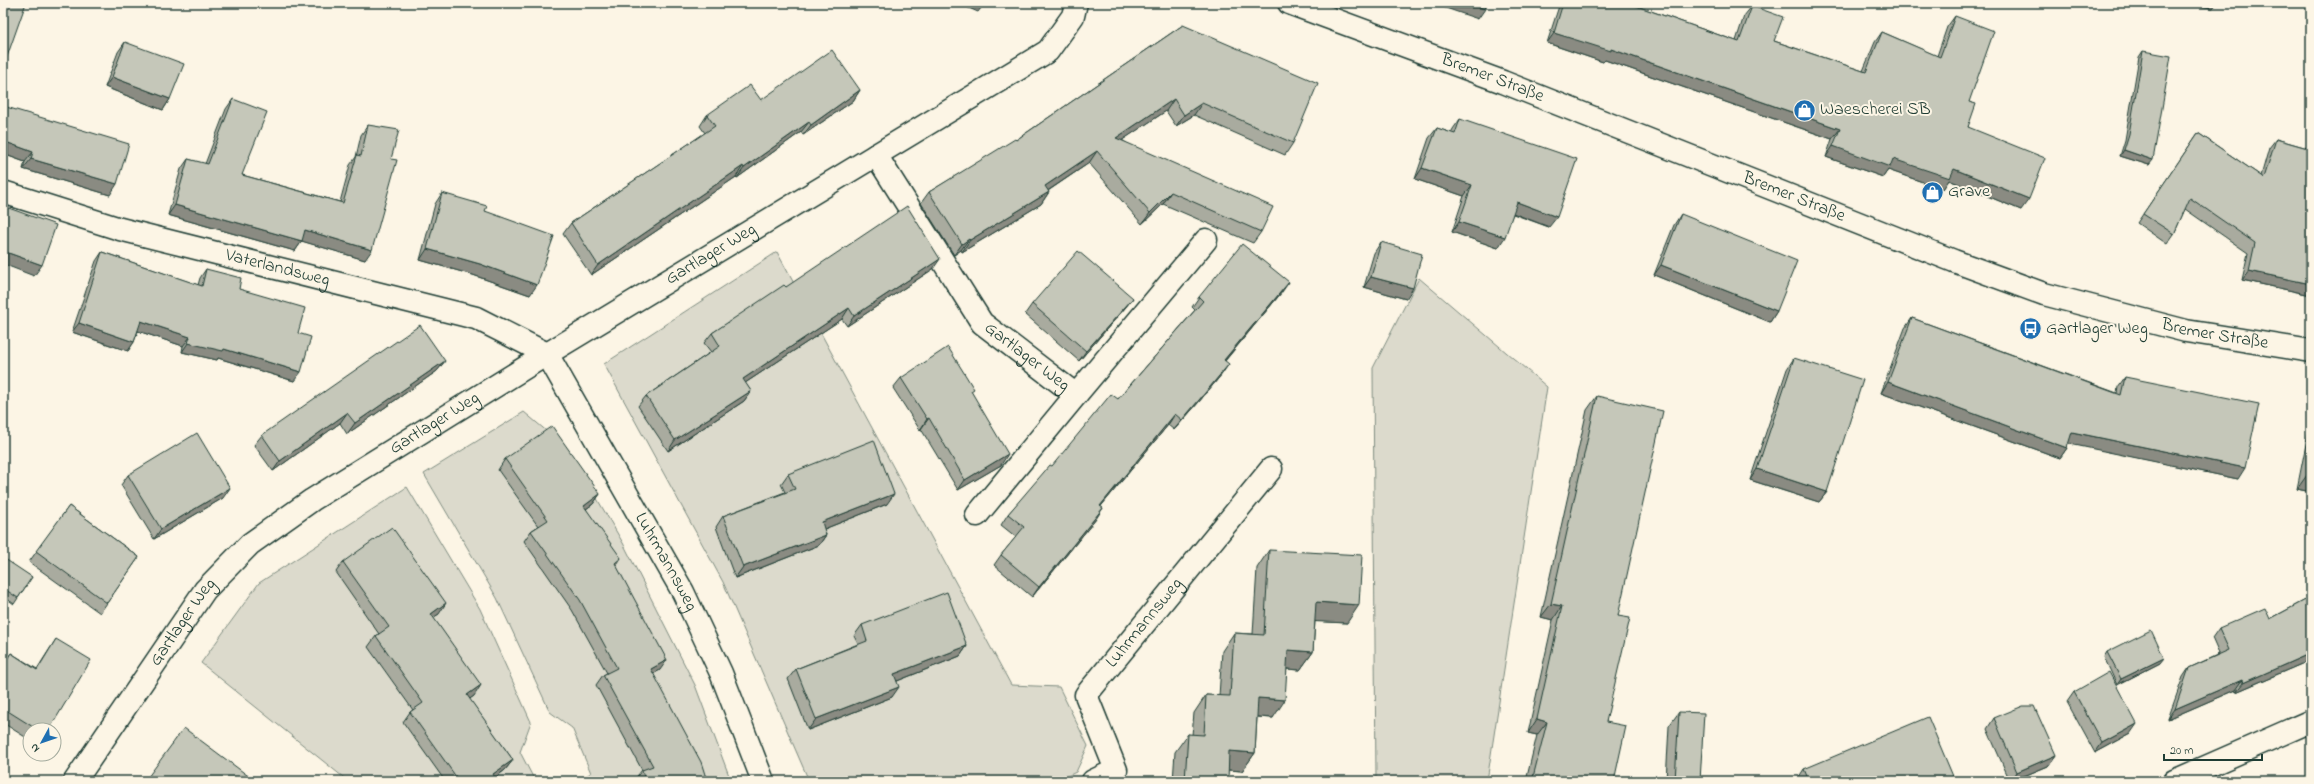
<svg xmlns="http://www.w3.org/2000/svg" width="2314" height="784" viewBox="0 0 2314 784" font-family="'Indie Flower',sans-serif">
  <rect width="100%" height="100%" fill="#fcf5e5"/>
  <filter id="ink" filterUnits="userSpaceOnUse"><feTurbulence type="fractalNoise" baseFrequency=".025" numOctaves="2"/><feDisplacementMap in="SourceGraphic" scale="8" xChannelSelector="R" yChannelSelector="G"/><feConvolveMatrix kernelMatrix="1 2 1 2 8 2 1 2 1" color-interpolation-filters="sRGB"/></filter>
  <g filter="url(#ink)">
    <g fill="#dcdacc" stroke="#7e8c80">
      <path d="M777,252L1011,685L1059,687L1088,746L1076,772L1057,781H809L723,582L604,364Z"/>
      <path d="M1419,278L1547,387L1487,781H1376L1373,368Z"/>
      <path d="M524,412L568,449L623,543L695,685L731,781H577L591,773L572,728L550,712L497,598L424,474Z"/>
      <path d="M407,487L480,609L531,722L520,752L535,781H348L201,663L259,583Z"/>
    </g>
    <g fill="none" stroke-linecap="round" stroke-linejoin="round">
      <defs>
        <g id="minor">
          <path id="s1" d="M876,155L982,323L1076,395L1206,240"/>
          <path id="s2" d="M3,192L120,229L476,318L547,354L683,592L721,673L763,781"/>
          <path d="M977,515L1076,395"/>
          <path id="s3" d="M75,781L205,590L250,544L312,500L547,354L1048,51L1073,16L1076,3"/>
          <path id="s4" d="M1093,781L1116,770L1086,695L1271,469"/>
        </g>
        <path id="tertiary" d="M2174,781L2311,721"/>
        <g id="secondary">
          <path id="s5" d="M1289,3L1503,82L1954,261L2044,294L2186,331L2311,351"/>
        </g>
      </defs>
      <use href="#minor" stroke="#1f3d34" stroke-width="25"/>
      <use href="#tertiary" stroke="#1f3d34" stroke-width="25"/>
      <use href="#secondary" stroke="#1f3d34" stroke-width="25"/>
      <use href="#minor" stroke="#fcf5e5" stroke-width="22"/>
      <use href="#tertiary" stroke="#fcf5e5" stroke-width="22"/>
      <use href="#secondary" stroke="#fcf5e5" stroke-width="22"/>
    </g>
    <g fill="#a9ab9f" stroke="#1f3d34">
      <path d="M1560,3H1628L1736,41L1744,16L1752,6L1774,41L1863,71L1875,42L1882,32L1937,56L1947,27L1955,16L1969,102L1968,127L2021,210L1949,180L1943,189L1888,170L1883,177L1826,157L1832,139L1605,60L1603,62L1547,43Z"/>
      <path d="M1183,25L1293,143L1285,155L1194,115L1176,126L1166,111L1122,140L1261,232L1253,243L1163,204L1142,224L1089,163L1048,191L1049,192L1041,204L962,252L961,250L954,255L921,203L929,192L1016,140Z"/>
      <path d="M125,42L170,99L163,110L105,87L118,52Z"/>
      <path d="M2143,51L2149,165L2120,156L2125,140L2139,57Z"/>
      <path d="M860,90L853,101L803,135L801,132L737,178L736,177L591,275L563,234L571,223L705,133L700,126L707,115L761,100Z"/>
      <path d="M233,99L242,175L340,202L350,165L356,157L361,135L368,125L391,159L365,260L302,241L295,251L168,215L181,169L188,159L205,164L226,109Z"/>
      <path d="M3,106L110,195L23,169L25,162L3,154Z"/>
      <path d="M1460,119L1549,227L1513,214L1498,248L1452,232L1464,196L1415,179L1429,138L1437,128L1451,133L1453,129Z"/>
      <path d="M2198,133L2261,176L2269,148L2276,139L2311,149V295L2242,280L2248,253L2185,209L2174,234L2167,244L2137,223Z"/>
      <path d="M442,193L485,211L530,295L473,275L420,260L435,204Z"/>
      <path d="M1681,214L1777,311L1770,322L1654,275L1674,225Z"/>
      <path d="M1381,242L1406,299L1364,287L1374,253Z"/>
      <path d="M102,252L198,285L200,278L206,269L239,289L298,333L294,381L218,358L217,360L182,352L183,346L138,331L134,342L128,351L72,332L96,261Z"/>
      <path d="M933,269L847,326L842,319L745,383L751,391L744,401L668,451L638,406L646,396L711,352L704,343L712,333L786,287Z"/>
      <path d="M1282,292L1225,361L1222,374L1198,403L1174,430L1168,425L1101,506L1096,519L1032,597L994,565L1001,555L1016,537L1001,525L1008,514L1052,466L1118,399L1195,310L1192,307L1199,297Z"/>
      <path d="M1133,298L1125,308L1079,361L1025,314L1032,304Z"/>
      <path d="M1912,318L2117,393L2118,387L2125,377L2238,479L2068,443L2067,448L2060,458L1881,393L1905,328Z"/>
      <path d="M1794,358L1827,492L1819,502L1750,480L1787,369Z"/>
      <path d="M445,361L437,371L347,434L340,423L273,471L254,445L262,435Z"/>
      <path d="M901,378L972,393L1001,465L958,490L921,429L920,430L893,388Z"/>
      <path d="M1597,396L1618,616L1606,722L1614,781H1526L1537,735L1528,733L1553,620L1541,617L1587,410Z"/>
      <path d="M2311,429V492L2297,489L2308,434Z"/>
      <path d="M505,459L600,494L593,504L586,509L616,565L660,670L653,674L707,781H635L634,780L642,770L596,685L603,675L607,673L572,610L524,541L531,531L538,526L498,470Z"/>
      <path d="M788,474L887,504L824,529L826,535L819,545L735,578L716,527L723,516L785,492L781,484Z"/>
      <path d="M128,475L223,498L154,539L121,485Z"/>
      <path d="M69,506L139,557L100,613L29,562Z"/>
      <path d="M1269,550L1347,623L1315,621L1313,652L1300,670L1287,669L1273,718L1257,717L1255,753L1242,771L1228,770L1227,781H1173L1175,752L1188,734L1192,735L1194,713L1206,695L1219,696L1222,651L1234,633L1253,634L1257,568Z"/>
      <path d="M3,561L32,577L14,604L3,596Z"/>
      <path d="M343,562L439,614L433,617L474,696L469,699L513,760L505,770L495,778L497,781H445L403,722L410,712L413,710L368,647L376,636L379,634L336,572Z"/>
      <path d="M2311,597V671L2306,662L2236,692L2235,690L2168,719L2183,677L2189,668L2219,654L2212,638L2219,628L2270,619Z"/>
      <path d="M862,625L967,646L960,656L897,681L892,697L808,730L788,679L796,669L858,644L854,636Z"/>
      <path d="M56,639L49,730H30V740L3,723V664L11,653L37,669Z"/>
      <path d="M2107,652L2160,663L2117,685L2104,657Z"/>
      <path d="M2074,692L2130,734L2095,753L2067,702Z"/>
      <path d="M1679,712L1700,781H1666L1669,726Z"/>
      <path d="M1994,718L2056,755L2048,766L2012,781H2010L1987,729Z"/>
      <path d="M1804,769L1955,781H1798L1797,780Z"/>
    </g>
    <g fill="#8a8b82" stroke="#1f3d34">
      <path d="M957,3H985L978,12Z"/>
      <path d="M1431,3H1468L1485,9L1478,19Z"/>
      <path d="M2167,3H2217L2213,8Z"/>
      <path d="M1554,33L1611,49L1840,129L1832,139L1605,60L1603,62L1547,43Z"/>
      <path d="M112,77L170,99L163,110L105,87Z"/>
      <path d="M860,90L853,101L803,135L811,125Z"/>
      <path d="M1174,99L1166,111L1109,149L1116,138Z"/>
      <path d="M1202,103L1194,115L1176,126L1184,115Z"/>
      <path d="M809,122L801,132L737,178L744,168Z"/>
      <path d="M3,141L33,152L25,162L3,154Z"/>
      <path d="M1833,146L1893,159L1954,169L2029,199L2021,210L1949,180L1943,189L1888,170L1883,177L1826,157Z"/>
      <path d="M2124,150L2153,160L2149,165L2120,156Z"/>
      <path d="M1097,151L1089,163L1037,198L1045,186Z"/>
      <path d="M31,159L117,184L110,195L23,169Z"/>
      <path d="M743,166L736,177L591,275L598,265Z"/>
      <path d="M1422,168L1472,185L1464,196L1415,179Z"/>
      <path d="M1049,192L1041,204L962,252L970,240Z"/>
      <path d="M1171,192L1163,204L1142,224L1150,213Z"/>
      <path d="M1517,202L1557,217L1549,227L1510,212Z"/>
      <path d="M175,205L302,241L295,251L168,215Z"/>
      <path d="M1459,222L1505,237L1498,248L1452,232Z"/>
      <path d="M305,230L372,250L365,260L298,240Z"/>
      <path d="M969,239L961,250L954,255L962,244Z"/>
      <path d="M427,249L480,264L537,285L530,295L473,275L420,260Z"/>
      <path d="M3,251L42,265L34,276L3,264Z"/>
      <path d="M940,259L933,269L847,326L854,316Z"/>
      <path d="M1661,265L1777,311L1770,322L1654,275Z"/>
      <path d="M2249,271L2311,284V295L2242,280Z"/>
      <path d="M1371,277L1413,288L1406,299L1364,287Z"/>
      <path d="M1289,282L1282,292L1217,370L1224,360Z"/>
      <path d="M1133,298L1125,308L1079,361L1086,351Z"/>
      <path d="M849,308L842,319L736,389L743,379Z"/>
      <path d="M141,321L190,337L183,346L135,330Z"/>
      <path d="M79,323L134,342L128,351L72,332Z"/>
      <path d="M188,343L224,349L301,372L294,381L218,358L217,360L182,352Z"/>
      <path d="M445,361L437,371L347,434L355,423Z"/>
      <path d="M1229,364L1222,374L1198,403L1174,430L1182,420Z"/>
      <path d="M1888,382L2067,448L2060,458L1881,393Z"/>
      <path d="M751,391L744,401L668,451L675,440Z"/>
      <path d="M347,413L340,423L273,471L280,461Z"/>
      <path d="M1175,414L1168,425L1093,516L1100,506Z"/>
      <path d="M929,418L921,429L920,430L927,419Z"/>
      <path d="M2072,432L2245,468L2238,479L2065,443Z"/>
      <path d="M1008,454L1001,465L958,490L965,480Z"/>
      <path d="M1757,469L1827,492L1819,502L1750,480Z"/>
      <path d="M2310,471H2311V492L2297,489Z"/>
      <path d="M230,488L223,498L154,539L161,529Z"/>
      <path d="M600,494L593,504L576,516L584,506Z"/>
      <path d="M894,494L887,504L814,533L822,522Z"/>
      <path d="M1103,508L1096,519L1032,597L1039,587Z"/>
      <path d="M826,535L819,545L735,578L743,567Z"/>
      <path d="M621,558L614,569L615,563Z"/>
      <path d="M1316,602L1359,605L1347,623L1303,621Z"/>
      <path d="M446,603L439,614L423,624L431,614Z"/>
      <path d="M1551,604L1562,606L1553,620L1541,617Z"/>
      <path d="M967,646L960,656L887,685L894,674Z"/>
      <path d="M1288,650L1313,652L1300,670L1276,668Z"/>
      <path d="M2311,653V654L2306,662L2236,692L2243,683Z"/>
      <path d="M2164,658L2160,663L2117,685L2121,679Z"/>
      <path d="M667,660L660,670L644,679L651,669Z"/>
      <path d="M2242,680L2235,690L2168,719L2175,709Z"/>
      <path d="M481,685L474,696L460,706L467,695Z"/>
      <path d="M899,687L892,697L808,730L816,719Z"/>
      <path d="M1258,698L1285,700L1273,718L1245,716Z"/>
      <path d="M1537,719L1547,722L1537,735L1528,733Z"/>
      <path d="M2137,724L2130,734L2095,753L2102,743Z"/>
      <path d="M1229,751L1255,753L1242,771L1217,769Z"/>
      <path d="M2056,755L2048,766L2012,781H2011L2017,772Z"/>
      <path d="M513,760L505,770L490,781L493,774Z"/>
    </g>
    <g fill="#c5c7b9" stroke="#1f3d34">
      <path d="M3,3H26L3,68Z"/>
      <path d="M1468,3H1487L1485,9Z"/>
      <path d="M1563,3H1628L1739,42L1752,6L1783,17L1774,41L1866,72L1882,32L1940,57L1955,16L1994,31L1969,102L1976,104L1968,127L2045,158L2029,199L1954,169L1950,178L1893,159L1890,167L1833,146L1840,129L1611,49V51L1554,33Z"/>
      <path d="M1183,25L1318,83L1293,143L1202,103L1184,115L1174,99L1116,138L1273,207L1261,232L1171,192L1150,213L1097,151L1045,186L1049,192L970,240L969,239L962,244L929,192L1015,139L1016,140Z"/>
      <path d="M125,42L184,64L170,99L112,77Z"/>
      <path d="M832,50L860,90L811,125L809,122L744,168L743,166L598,265L571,223L715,126L707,115L750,85L761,100Z"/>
      <path d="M2143,51L2171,56L2153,160L2124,150L2129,134Z"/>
      <path d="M3,90L6,91L3,98Z"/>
      <path d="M233,99L267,112L242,175L343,203L357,155L361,156L368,125L399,130L391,159L397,160L372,250L305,230L302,241L175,205L188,159L208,164Z"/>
      <path d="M3,106L129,144L117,184L31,159L33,152L3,141Z"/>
      <path d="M1460,119L1577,159L1557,217L1517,202L1505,237L1459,222L1472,185L1422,168L1437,128L1455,134Z"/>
      <path d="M2198,133L2264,178L2276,139L2311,149V284L2249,271L2255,243L2190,198L2174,234L2143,214Z"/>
      <path d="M442,193L487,206L485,211L554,236L537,285L480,264L427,249Z"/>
      <path d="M3,206L56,225L42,265L3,251Z"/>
      <path d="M907,206L940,259L854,316L849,308L743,379L751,391L675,440L646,396L720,346L712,333L784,285L786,287Z"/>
      <path d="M1681,214L1797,261L1777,311L1661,265Z"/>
      <path d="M1381,242L1422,254L1413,288L1371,277Z"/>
      <path d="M1242,244L1289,282L1224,360L1229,364L1205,393L1182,420L1175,414L1100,506L1103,508L1039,587L1001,555L1024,527L1008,514L1050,465L1052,466L1111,394L1118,399L1203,301L1199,297Z"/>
      <path d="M1078,251L1133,298L1086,351L1032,304Z"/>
      <path d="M102,252L202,286L206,269L241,278L239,289L305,308L298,333L311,337L301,372L224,349L223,351L188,343L190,337L141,321L134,342L79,323Z"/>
      <path d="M1912,318L2121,395L2125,377L2259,404L2245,468L2072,432L2067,448L1888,382Z"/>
      <path d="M420,325L445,361L355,423L347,413L280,461L262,435Z"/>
      <path d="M948,347L974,389L971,391L1008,454L965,480L929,418L927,419L901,378Z"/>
      <path d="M1794,358L1863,380L1827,492L1757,469Z"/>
      <path d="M1597,396L1663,411L1618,616L1630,618L1606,722L1626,726L1614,781H1532L1547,722L1537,719L1562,606L1551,604Z"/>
      <path d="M552,426L600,494L584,506L621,558L615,563L667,660L651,669L701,762L707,781H645L642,770L653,766L603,675L617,668L580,600L531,531L548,520L505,459Z"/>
      <path d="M197,433L230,488L161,529L128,475Z"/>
      <path d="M874,440L894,494L822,522L826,535L743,567L723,516L795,489L788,474Z"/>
      <path d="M69,506L139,557L107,603L36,551Z"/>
      <path d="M392,527L446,603L431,614L481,685L467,695L513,760L493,774L497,781H459L410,712L423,703L376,636L389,627L343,562Z"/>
      <path d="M1269,550L1362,555L1359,605L1316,602L1313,652L1288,650L1285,700L1258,698L1255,753L1229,751L1228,781H1185L1188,734L1204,735L1206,695L1230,696L1234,633L1264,635Z"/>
      <path d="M5,559L32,577L18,598L3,588V561Z"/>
      <path d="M947,592L967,646L894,674L899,687L816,719L796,669L867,641L862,625Z"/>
      <path d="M2311,597V653L2243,683L2242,680L2175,709L2189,668L2229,650L2219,628L2265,608L2270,619Z"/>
      <path d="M2151,630L2164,658L2121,679L2107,652Z"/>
      <path d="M56,639L91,660L49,730H38L3,708V665L11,653L37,670Z"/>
      <path d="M2109,672L2137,724L2102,743L2074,692Z"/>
      <path d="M2023,706H2034L2056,755L2017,772L1994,718Z"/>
      <path d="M1679,712L1704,713L1700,781H1675Z"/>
      <path d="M1928,717L1955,781H1809L1804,769Z"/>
      <path d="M184,728L255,781H145Z"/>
    </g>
  </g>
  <defs>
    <symbol id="shop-disc" viewBox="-11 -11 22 22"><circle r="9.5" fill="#1f6fb2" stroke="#fcf5e5"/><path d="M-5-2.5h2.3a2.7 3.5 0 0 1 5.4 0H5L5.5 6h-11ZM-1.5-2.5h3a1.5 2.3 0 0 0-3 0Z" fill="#fff"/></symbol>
    <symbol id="bus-disc" viewBox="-11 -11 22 22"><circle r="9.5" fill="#1f6fb2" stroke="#fcf5e5"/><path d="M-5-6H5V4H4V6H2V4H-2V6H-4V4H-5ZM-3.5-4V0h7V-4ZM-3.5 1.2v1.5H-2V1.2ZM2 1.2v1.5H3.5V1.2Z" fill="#fff"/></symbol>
  </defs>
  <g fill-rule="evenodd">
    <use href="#shop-disc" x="1792" y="98" width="25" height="25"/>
    <use href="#shop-disc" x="1920" y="180" width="25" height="25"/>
    <use href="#bus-disc" x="2018" y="316" width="25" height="25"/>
  </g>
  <g text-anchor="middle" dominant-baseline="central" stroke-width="4" stroke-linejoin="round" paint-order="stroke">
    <g font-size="18" fill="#1f3d34" stroke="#fcf5e5">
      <text stroke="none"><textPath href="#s5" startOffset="217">Bremer Straße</textPath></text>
      <text stroke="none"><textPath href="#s5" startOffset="541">Bremer Straße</textPath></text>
      <text stroke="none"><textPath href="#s3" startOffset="840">Gartlager Weg</textPath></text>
      <text stroke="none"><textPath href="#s2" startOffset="285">Vaterlandsweg</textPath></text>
      <text stroke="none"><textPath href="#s5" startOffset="985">Bremer Straße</textPath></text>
      <text stroke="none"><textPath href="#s1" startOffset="255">Gartlager Weg</textPath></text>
      <text stroke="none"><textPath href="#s3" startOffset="516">Gartlager Weg</textPath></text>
      <text stroke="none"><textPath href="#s2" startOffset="809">Luhrmannsweg</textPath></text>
      <text stroke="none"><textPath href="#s3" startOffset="192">Gartlager Weg</textPath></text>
      <text stroke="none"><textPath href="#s4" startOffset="199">Luhrmannsweg</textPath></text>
    </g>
    <g font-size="18" fill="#1f3d34" stroke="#fcf5e5" text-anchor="start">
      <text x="1820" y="110">Waescherei SB</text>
      <text x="1948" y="192">Grave</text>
      <text x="2046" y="329">Gartlager Weg</text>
    </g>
  </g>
  <rect width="2314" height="784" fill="none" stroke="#fcf5e5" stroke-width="16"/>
  <rect x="8" y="8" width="2298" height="768" fill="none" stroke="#1f3d34" stroke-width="1.5" filter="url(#ink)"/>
  <g transform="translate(42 742) rotate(230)"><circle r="19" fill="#fcf5e5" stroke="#a4ab9e"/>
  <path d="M0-3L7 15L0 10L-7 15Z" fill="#1f6fb2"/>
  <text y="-6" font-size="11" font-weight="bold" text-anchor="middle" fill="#1f3d34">N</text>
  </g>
  <path d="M2164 754v6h98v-6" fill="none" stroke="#1f3d34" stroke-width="2"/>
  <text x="2170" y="754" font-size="12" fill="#1f3d34" stroke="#fcf5e5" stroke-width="3" paint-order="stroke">20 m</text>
</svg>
